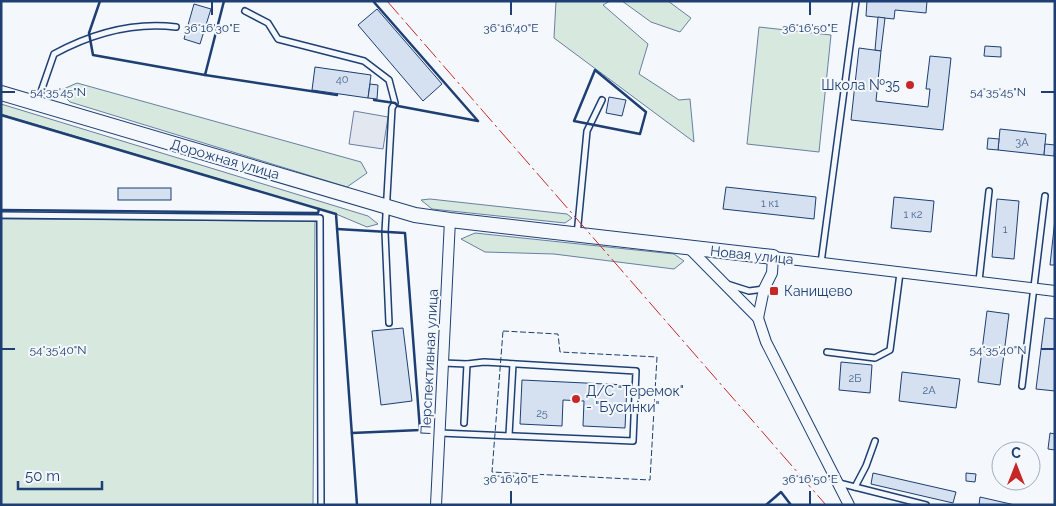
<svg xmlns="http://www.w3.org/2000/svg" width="1056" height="506" viewBox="0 0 1056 506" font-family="Raleway,sans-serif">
  <rect width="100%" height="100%" fill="#f4f7fb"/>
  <g fill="#d7e8df" stroke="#687fa3">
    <path d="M556,1H610L603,5L648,44L639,74L679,100L690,99L694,142L554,38Z"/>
    <path d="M622,1H668L691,18L680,32L651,22Z"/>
    <path d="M759,27L831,35L819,152L747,144Z"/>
    <path d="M77,83L361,162L367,173L347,187L70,102L59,91Z"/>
    <path d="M1,104L368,216L378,224L367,227L336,214L1,114Z"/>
    <path d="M430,199L567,214L572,218L565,223L432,209L421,200Z"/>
    <path d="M1,219L315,221L313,505H1Z"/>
    <path d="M475,233L674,254L684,261L674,269L554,254L485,252L461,239Z"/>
  </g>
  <path fill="#e3e8f0" stroke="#687fa3" d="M354,111L388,117L383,149L349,144Z"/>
  <g fill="#d5e0f0" stroke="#1d3f73">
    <path d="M867,1H927L926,13L895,10L894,19L866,16Z"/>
    <path d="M194,4L211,9L200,44L184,39Z"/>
    <path d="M377,9L442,84L423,101L358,25Z"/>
    <path d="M878,17L885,18L881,51L875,50Z"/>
    <path d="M985,46L1001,47V57L984,56Z"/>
    <path d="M859,48L881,51L876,101L928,107L930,89H926L930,56L951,58L943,130L851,120Z"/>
    <path d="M315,67L371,75L368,98L312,90Z"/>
    <path d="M370,84L378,85L377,99L368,98Z"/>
    <path d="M609,97L626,100L622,116L606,113Z"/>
    <path d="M1000,129L1046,134L1044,155L998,150Z"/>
    <path d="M988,138L999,139L998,150L987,149Z"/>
    <path d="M1045,144L1055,145L1054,156L1044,155Z"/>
    <path d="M726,187L816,197L814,219L723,209Z"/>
    <rect x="118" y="188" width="53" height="12"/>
    <path d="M894,197L934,201L931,232L891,228Z"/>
    <path d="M997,199L1019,201L1014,259L992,257Z"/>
    <path d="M1055,219V265H1050Z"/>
    <path d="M987,311L1009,314L1000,385L978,382Z"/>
    <path d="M1045,318L1055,319V391L1036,389Z"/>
    <path d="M403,328L412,401L381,405L372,331Z"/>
    <path d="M841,362L872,365L870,393L839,390Z"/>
    <path d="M902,372L960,379L956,408L899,401Z"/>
    <path d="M522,380L627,385L625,428L583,426L584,401L563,400L562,426L520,424Z"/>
    <path d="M1050,433L1055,434V450L1048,449Z"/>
    <path d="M873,473L956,492L953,503L871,484Z"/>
    <path d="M966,473L976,474L975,482L966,481Z"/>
    <path d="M980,497L1015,505H979Z"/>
  </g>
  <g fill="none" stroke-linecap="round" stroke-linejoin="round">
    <defs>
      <g id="lane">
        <path d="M245,11L268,23L278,39L364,61L389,80L395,103L392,108L385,232L389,323"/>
        <path d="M37,103L54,54C91,34 134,22 176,27"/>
        <path d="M1,215L320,218L321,505"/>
        <path d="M577,235L587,131L602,100"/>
        <path d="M821,263L856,1"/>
        <path d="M979,281L989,191"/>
        <path d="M727,284L749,291L764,289"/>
        <path d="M827,352L875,358L890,350L900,273"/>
        <path d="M1022,386L1045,196"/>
        <path d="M464,423L467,364"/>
        <path d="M440,433L633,441L636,371L484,362L467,364L443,363"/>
        <path d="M509,435L513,364"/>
        <path d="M839,483L926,505"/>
        <path d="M855,487L866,466L875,441"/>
      </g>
      <g id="street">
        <path d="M689,248L758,318L766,342L849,505"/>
        <path d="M758,318L764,289L772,273L773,257L1055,291"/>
        <path d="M436,505L450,220"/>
      </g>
      <path id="secondary" d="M1,93L415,215L450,220L773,257"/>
    </defs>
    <use href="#lane" stroke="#1d3f73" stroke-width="8"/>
    <use href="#street" stroke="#1d3f73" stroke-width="12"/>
    <use href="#secondary" stroke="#1d3f73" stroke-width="16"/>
    <use href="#lane" stroke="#f4f7fb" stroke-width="5"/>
    <use href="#street" stroke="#f4f7fb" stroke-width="10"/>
    <use href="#secondary" stroke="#f4f7fb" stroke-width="14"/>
    <path stroke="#1d3f73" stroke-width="1" stroke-dasharray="6 2.5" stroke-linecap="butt" d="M503,331L558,334L560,352L657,357L650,480L492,472Z"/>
    <g stroke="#1d3f73" stroke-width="2.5">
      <path d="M100,1L89,33L93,55L205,75V74"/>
      <path d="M224,1L205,75L337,95"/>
      <path d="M373,1L478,121L398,106L395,103L374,100"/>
      <path d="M595,70L646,112L640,134L574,121Z"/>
      <path d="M1,115L336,214L357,505"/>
      <path d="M1,210L318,213L319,209"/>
      <path d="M337,229L405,233L420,430L352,433"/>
      <path d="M766,505L781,492L791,505"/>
    </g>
    <path stroke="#c62828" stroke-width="1" stroke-dasharray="18 4 2.5 4" stroke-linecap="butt" d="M387,1L826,505"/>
  </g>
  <path fill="none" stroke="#1d3f73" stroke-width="2" d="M212,2V15M511,2V15M810,2V15M2,92H15M1041,92H1054M2,349H15M1041,349H1054M511,491V504M810,491V504"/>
  <g fill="#c62828" stroke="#f4f7fb" stroke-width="2">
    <circle cx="910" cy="85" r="5"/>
    <rect x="769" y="286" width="10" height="10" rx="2.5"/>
    <circle cx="576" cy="399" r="5"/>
  </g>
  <g text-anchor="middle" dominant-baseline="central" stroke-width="4" stroke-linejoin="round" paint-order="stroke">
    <g font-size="11" fill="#4b6792">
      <text x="342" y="79">40</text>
      <text x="1022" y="142">3А</text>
      <text x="770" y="203">1 к1</text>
      <text x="913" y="214">1 к2</text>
      <text x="1005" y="229">1</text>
      <text x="855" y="378">2Б</text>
      <text x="929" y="390">2А</text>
      <text x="542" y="413">25</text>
    </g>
    <g font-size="14" fill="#1d3f73" stroke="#f4f7fb" text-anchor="start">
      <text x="900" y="85" text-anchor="end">Школа №35</text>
      <text x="784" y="291">Канищево</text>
      <text x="586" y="391">Д/С “Теремок"<tspan x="586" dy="16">- "Бусинки"</tspan></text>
    </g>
    <g font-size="14" fill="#1d3f73" stroke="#f4f7fb">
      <text transform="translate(225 159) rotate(16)">Дорожная улица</text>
      <text transform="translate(752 255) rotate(6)">Новая улица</text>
      <text transform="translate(429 362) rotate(-87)">Перспективная улица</text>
    </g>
  </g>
  <g font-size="12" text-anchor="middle" fill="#1d3f73" stroke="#f4f7fb" stroke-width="4" stroke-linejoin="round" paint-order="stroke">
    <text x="212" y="32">36°16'30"E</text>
    <text x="511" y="32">36°16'40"E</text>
    <text x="810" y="32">36°16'50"E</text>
    <text x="58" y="96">54°35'45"N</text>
    <text x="998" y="96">54°35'45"N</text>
    <text x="58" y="354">54°35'40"N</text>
    <text x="998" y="354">54°35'40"N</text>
    <text x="511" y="483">36°16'40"E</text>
    <text x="810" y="483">36°16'50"E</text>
  </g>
  <rect width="1056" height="506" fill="none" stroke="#1d3f73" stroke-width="5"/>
  <g transform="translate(1016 466)"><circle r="24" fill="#f4f7fb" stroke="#9eadc5"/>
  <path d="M0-4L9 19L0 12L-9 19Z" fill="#c62828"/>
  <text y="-8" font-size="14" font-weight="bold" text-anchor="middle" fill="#1d3f73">С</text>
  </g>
  <path d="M18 481v8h84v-8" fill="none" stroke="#1d3f73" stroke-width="2.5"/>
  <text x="25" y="481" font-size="15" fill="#1d3f73" stroke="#f4f7fb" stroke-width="4" paint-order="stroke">50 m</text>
</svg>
